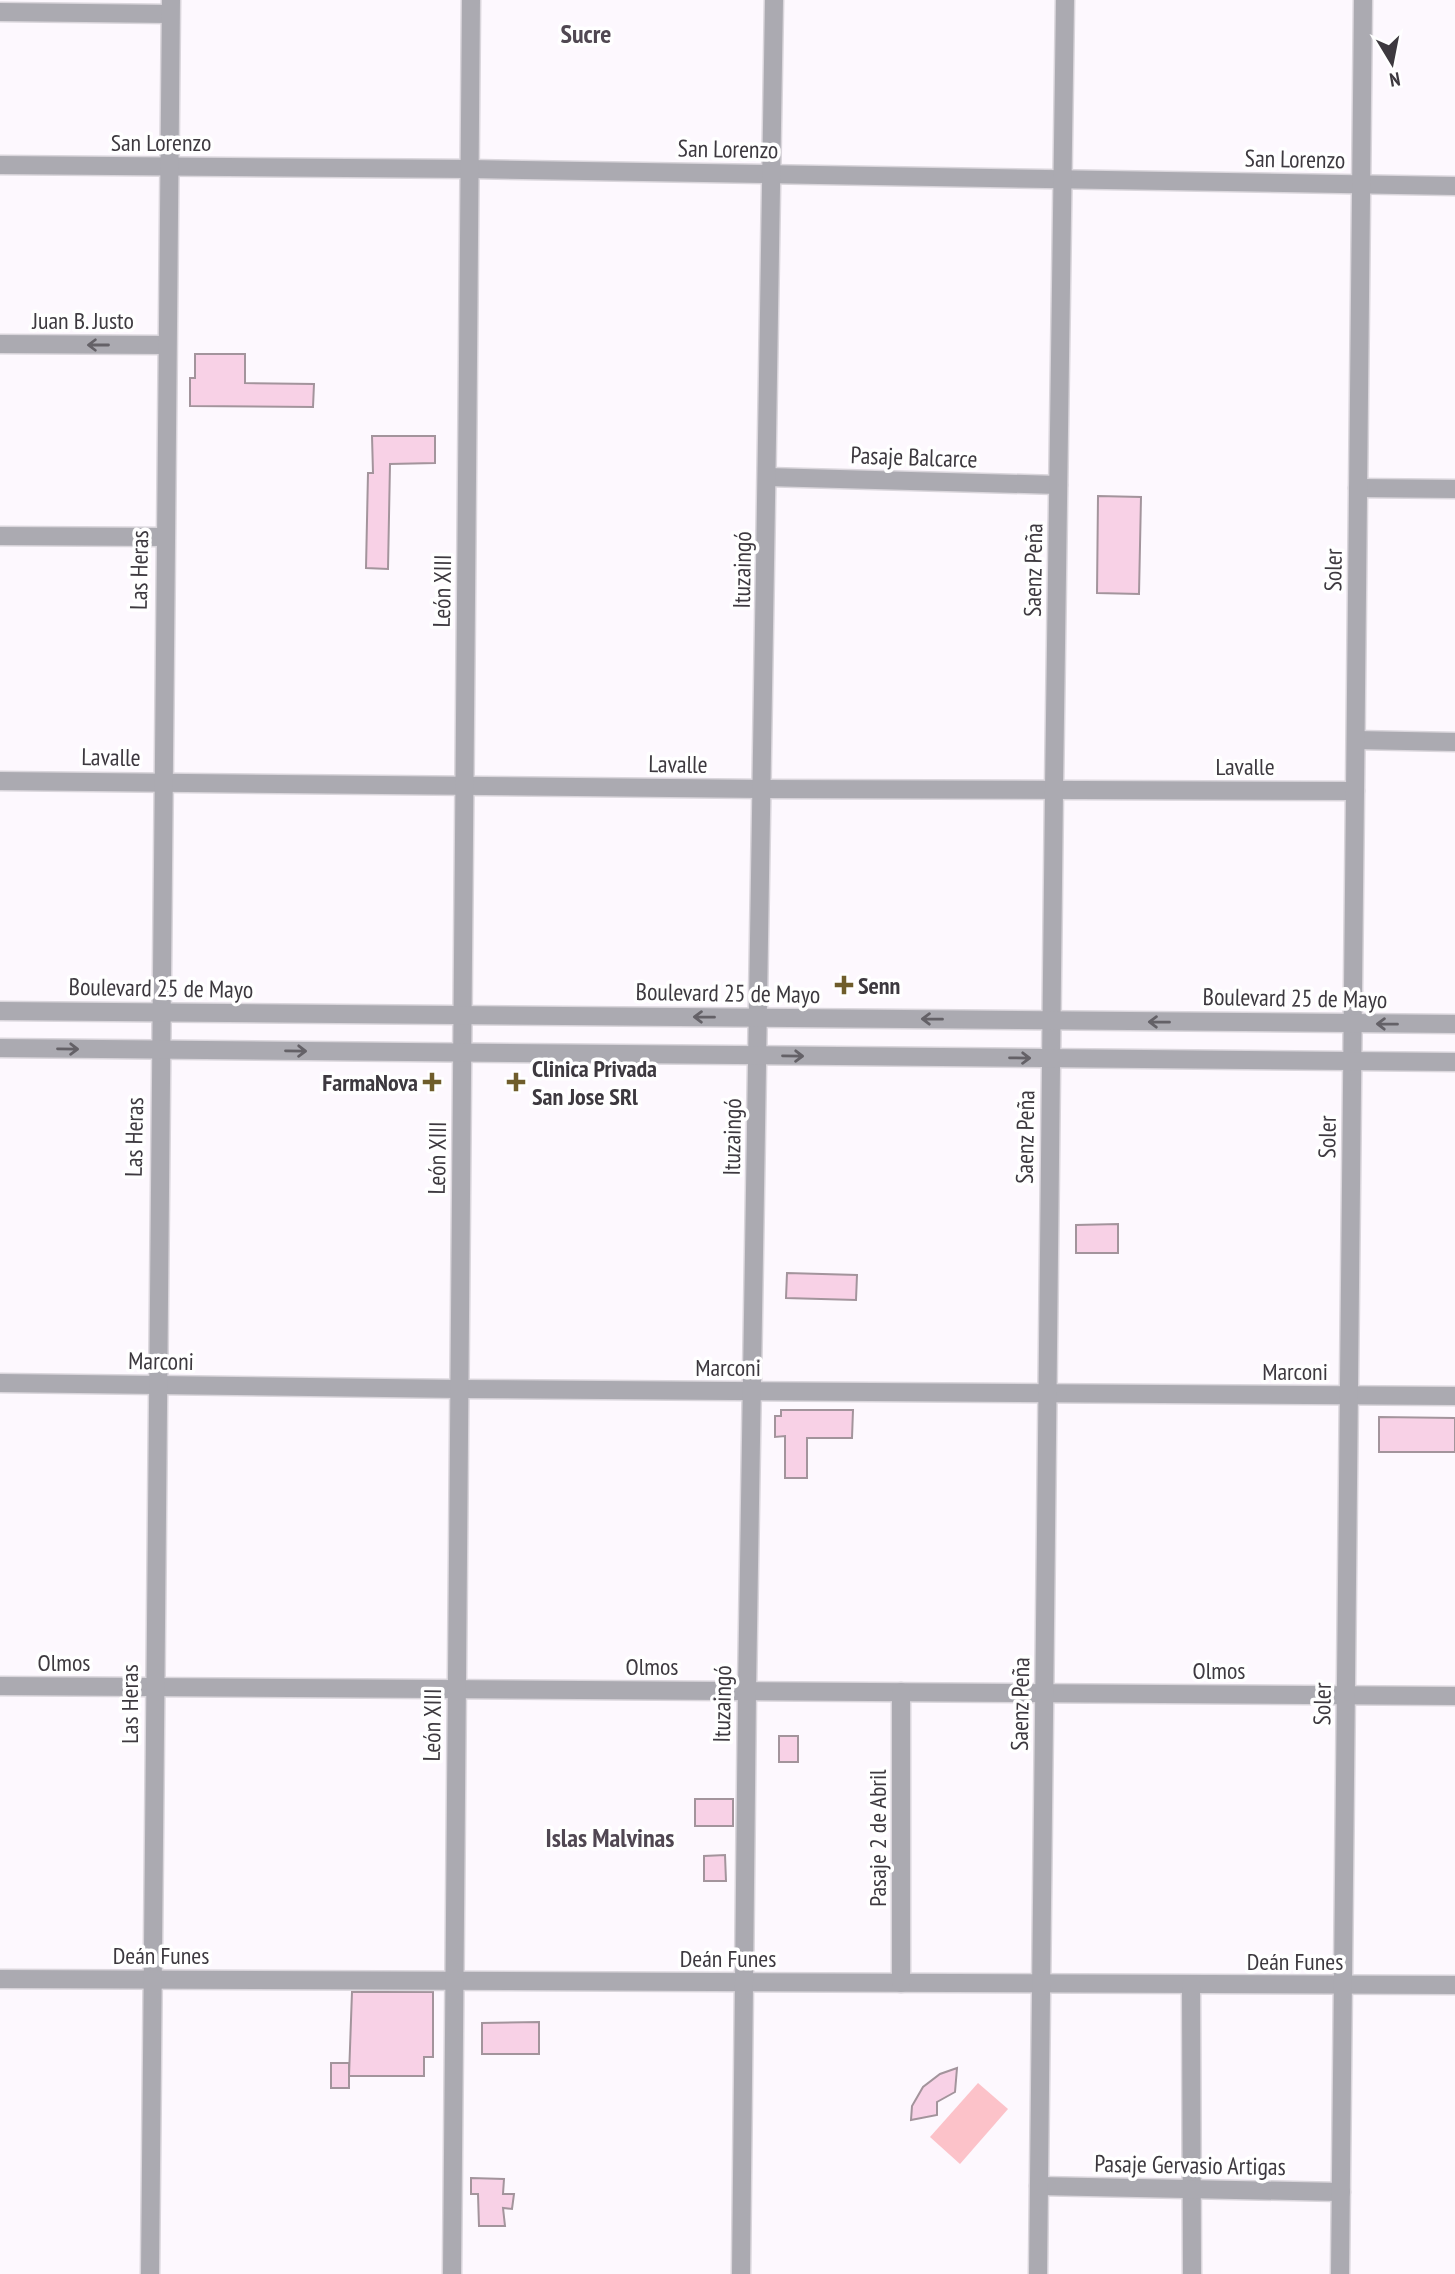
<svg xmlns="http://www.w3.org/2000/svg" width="1455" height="2274" viewBox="0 0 1455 2274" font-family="'PT Sans Narrow',sans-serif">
  <rect width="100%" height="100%" fill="#fdf8fe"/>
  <path fill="#fcc2c9" d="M978,2083L1008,2109L960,2164L930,2137Z"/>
  <g fill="#f8d1e6" stroke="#a3949c" stroke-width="2">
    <path d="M195,354H245V383L314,384L313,407L190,406V378H195Z"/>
    <path d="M372,436H435V463L390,464L388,569L366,568L368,473H373Z"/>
    <path d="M1098,496L1141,497L1139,594L1097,593Z"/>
    <path d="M1118,1224V1253H1076V1225Z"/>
    <path d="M787,1273L857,1275L856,1300L786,1298Z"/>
    <path d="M781,1410H853L852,1438H807V1478H785V1436L775,1437V1416H781Z"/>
    <path d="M1379,1417L1455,1418V1452H1379Z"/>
    <rect x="779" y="1736" width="19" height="26"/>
    <rect x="695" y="1799" width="38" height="27"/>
    <path d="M725,1855L726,1881H704V1856Z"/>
    <path d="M352,1992H433V2057H424V2076H349Z"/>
    <path d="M539,2022V2054H482V2023Z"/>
    <rect x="331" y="2063" width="18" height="25"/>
    <path d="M957,2068L955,2092L937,2102V2115L911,2120L912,2106L923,2087L940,2074Z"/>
    <path d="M471,2178L504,2179L503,2194H514L512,2209L503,2208L505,2226H479L478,2194H471Z"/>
  </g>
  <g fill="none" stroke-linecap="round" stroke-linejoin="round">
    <defs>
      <g id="minor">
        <path d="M0,12L170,14"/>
        <path d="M0,165L470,169L1455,186"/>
        <path d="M0,344L166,345"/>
        <path d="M768,477L1058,485"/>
        <path d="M1358,488L1455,489"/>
        <path d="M0,536L164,537"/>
        <path d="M1356,740L1455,742"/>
        <path d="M0,781L762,789L1355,791"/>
        <path d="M0,1383L459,1389L1455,1396"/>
        <path d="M0,1686L1455,1696"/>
        <path d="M0,1979L1455,1985"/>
        <path d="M901,1983V1692"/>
        <path d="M1191,1985L1192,2274"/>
        <path d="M1039,2186L1341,2192"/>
        <path d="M150,2274L171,0"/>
        <path d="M452,2274L471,0"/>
        <path d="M741,2274L747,1691L774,0"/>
        <path d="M1038,2274L1054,789L1065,0"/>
        <path d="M1340,2274L1363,0"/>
      </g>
      <g id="tertiary">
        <path d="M0,1011L1455,1024"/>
        <path d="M0,1048L1455,1062"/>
      </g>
    </defs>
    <use href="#minor" stroke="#dad6dc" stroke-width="21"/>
    <use href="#tertiary" stroke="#dad6dc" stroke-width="21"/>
    <use href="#minor" stroke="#abaab1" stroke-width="18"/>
    <use href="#tertiary" stroke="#abaab1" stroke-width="18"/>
  </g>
  <defs><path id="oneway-shaft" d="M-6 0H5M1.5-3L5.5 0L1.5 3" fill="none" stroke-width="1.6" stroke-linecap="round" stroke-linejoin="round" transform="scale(1.75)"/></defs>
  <g stroke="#646167">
    <use href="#oneway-shaft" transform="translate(98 345) rotate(-180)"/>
    <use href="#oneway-shaft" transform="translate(704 1017) rotate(-179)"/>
    <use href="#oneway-shaft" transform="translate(932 1019) rotate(-179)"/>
    <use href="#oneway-shaft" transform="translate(1159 1022) rotate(-179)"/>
    <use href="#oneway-shaft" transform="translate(1387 1024) rotate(-179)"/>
    <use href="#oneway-shaft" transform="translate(68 1049) rotate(1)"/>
    <use href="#oneway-shaft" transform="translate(296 1051) rotate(1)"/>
    <use href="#oneway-shaft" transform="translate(793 1056) rotate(1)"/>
    <use href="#oneway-shaft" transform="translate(1020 1058) rotate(1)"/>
  </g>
  <g fill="#6f5d2b" stroke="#fff" stroke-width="2.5">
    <path d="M840.5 974.5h7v7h7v7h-7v7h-7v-7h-7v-7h7z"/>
    <path d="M428.5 1071.5h7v7h7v7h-7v7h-7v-7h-7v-7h7z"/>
    <path d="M512.5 1071.5h7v7h7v7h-7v7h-7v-7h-7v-7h7z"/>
  </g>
  <g text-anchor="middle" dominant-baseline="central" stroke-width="7" stroke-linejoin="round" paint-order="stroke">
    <g font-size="24" fill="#3d393f" stroke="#fff">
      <text x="161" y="142">San Lorenzo</text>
      <text transform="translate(728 149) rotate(1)">San Lorenzo</text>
      <text transform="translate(1295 159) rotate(1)">San Lorenzo</text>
      <text x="83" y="320">Juan B. Justo</text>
      <text transform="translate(914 457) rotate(2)">Pasaje Balcarce</text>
      <text transform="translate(139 570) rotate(-89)">Las Heras</text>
      <text transform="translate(742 570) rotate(-89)">Ituzaingó</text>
      <text transform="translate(1033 570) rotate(-89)">Saenz Peña</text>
      <text transform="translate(1333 570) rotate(-89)">Soler</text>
      <text transform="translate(442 591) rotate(-89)">León XIII</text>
      <text transform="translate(111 757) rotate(1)">Lavalle</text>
      <text transform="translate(678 764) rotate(1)">Lavalle</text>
      <text x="1245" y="766">Lavalle</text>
      <text transform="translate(161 988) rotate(1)">Boulevard 25 de Mayo</text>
      <text transform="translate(728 993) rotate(1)">Boulevard 25 de Mayo</text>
      <text transform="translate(1295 998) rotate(1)">Boulevard 25 de Mayo</text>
      <text transform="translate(134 1137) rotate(-89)">Las Heras</text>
      <text transform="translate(732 1137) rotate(-89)">Ituzaingó</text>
      <text transform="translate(1025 1137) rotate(-89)">Saenz Peña</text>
      <text transform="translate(1327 1137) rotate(-89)">Soler</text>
      <text transform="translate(437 1158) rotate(-89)">León XIII</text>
      <text transform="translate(161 1361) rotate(1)">Marconi</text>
      <text x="728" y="1367">Marconi</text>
      <text x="1295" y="1371">Marconi</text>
      <text x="64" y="1662">Olmos</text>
      <text x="652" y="1666">Olmos</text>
      <text x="1219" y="1670">Olmos</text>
      <text transform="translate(129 1704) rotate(-90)">Las Heras</text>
      <text transform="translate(722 1704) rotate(-89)">Ituzaingó</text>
      <text transform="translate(1020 1704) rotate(-89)">Saenz Peña</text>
      <text transform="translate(1322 1704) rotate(-89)">Soler</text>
      <text transform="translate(432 1725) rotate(-89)">León XIII</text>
      <text transform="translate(877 1838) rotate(-90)">Pasaje 2 de Abril</text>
      <text x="161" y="1955">Deán Funes</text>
      <text x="728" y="1958">Deán Funes</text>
      <text x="1295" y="1961">Deán Funes</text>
      <text transform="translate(1190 2165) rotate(1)">Pasaje Gervasio Artigas</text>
    </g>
    <g font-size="24" font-weight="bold" fill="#3d393f" stroke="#fff" text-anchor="start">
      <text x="858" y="985">Senn</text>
      <text x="532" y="1068">Clinica Privada<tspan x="532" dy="28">San Jose SRl</tspan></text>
      <text x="418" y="1082" text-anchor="end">FarmaNova</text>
    </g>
    <g font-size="26" font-weight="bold" fill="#504752" stroke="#fff">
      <text x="586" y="33">Sucre</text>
      <text x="610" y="1837">Islas Malvinas</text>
    </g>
  </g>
  <g transform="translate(1392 63) rotate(170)" stroke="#ffffff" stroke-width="5" paint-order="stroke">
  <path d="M0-5L12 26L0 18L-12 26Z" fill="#3d393f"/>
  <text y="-10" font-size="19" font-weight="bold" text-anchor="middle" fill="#3d393f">N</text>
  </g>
</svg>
